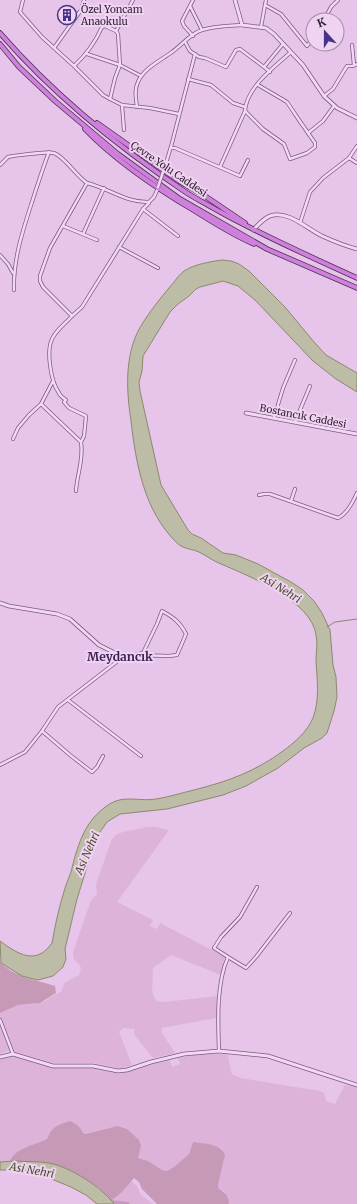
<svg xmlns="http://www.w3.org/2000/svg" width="357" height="1204" viewBox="0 0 357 1204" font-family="Merriweather,serif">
  <rect width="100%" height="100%" fill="#e7c4e9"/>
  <g fill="#deb3da">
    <path d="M147,827H156L169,830L117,902L153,920L150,926L157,929L160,923L225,957L221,975L171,955L153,968L152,992L155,999L157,1001L164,1002L218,996L216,1018L162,1028V1033L175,1053L153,1058L134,1034V1029L123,1028L119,1032L132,1065L124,1068H117L95,1063H52L16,1052L8,1051L0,1054V1013L18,1005L36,1004L45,1001L62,991L64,983L79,975L81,968L79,964L74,960L73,952L89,906L92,899L97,894L96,886L97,881L112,839L117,834L123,832Z"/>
    <path d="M203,1053L228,1054L229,1063L232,1074L240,1078L320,1091L324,1093L326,1101L335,1104L345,1085L357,1087V1204H229L224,1191L219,1189L218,1185L224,1160L193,1142L189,1154L174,1167L167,1171L162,1170L148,1161L138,1158L141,1146L117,1126L86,1134L83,1133L81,1129L51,1131L49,1137L47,1139L16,1153L11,1157L10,1162H0V1058L12,1055L32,1062L57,1068L91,1067L119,1072H125L152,1064L170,1060L172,1067L180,1064L178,1058Z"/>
    <path d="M131,1181L137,1186L141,1195L153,1204H130L129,1202L111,1200L122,1192Z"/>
  </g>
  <g fill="#c69ab6">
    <path d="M0,962C14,977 36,980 55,986L56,993L40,1003L18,1005L0,1013Z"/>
    <path d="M70,1121C76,1124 80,1126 83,1133L86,1134L117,1126L127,1129L139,1140L141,1146L138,1158L148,1161L162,1170L167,1171L174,1167L189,1154L193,1142C204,1144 220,1143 225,1155L218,1185L219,1189C225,1192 229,1197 229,1204H157L142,1189L139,1182L134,1178L122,1192L112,1200L129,1202L130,1204H114L98,1187L64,1168L49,1163L10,1162C11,1150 37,1144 47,1139C49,1136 49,1133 52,1130C56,1125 64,1123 70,1121Z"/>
  </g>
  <g fill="#bdbca6" stroke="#8a8a6e">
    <path d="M222,260L231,261L239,264L249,271L285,307L314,342L326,355L357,373V392L336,379L313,361L255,300L238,286L223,281L200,287L196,289L189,296L178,304L170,312L143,356L142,371L139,382L140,391L161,485L188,530L192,534L201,538L223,553L236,555L258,564L291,582L303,590L314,601L322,613L330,630L333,665L336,677L337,697L334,711L327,733L322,738L304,748L278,768L246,786L223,795L167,809L120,814L107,822L96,838L77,899L65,949L66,959L63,967L53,976L38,980L22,976L1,963L0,941C18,954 36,966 52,943C55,927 58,911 63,895C65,887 68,880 71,872C77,848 83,824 104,808C122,793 136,802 156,799C169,797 181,793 194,790C229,781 254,772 283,751C295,742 307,732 313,718C320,699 317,680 316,660C316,652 318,643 316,635C312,601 249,576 221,564C213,561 207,556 199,552C192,549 183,549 177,543C144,511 136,464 131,421C126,388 124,350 144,321C153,307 163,295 174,282C177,278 180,274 184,271C195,264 209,262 222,260Z"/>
    <path d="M15,1161C26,1162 38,1161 49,1163C70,1167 102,1187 114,1204H97L86,1195L71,1187L54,1180L40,1172L19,1170H0V1162Z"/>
  </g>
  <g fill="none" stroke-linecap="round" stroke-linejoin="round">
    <path stroke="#8a8a6e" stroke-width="1" d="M327,627L335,622L357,619"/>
    <defs>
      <g id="minor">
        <path d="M23,0L20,12L42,37L74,66L103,95L110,99"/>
        <path d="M133,0L116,31L118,34L120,65L115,78L110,99L122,105L150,108L179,114"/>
        <path d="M193,0L182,21L184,26L193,36"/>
        <path d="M266,0L265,5L281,14L307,46L313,38"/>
        <path d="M190,6L202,30"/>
        <path d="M324,20L331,7L338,0"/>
        <path d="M261,27L265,5"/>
        <path d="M185,42L190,51L199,57L205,58L226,67L236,50L240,49L264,67L283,44"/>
        <path d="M352,45L354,65"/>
        <path d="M54,48L81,10L84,0"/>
        <path d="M87,54L120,65L141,76"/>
        <path d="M74,66C87,54 95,43 102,27L105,26L116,31"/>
        <path d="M264,67L270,72"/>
        <path d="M188,79L211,85L233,103L245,107"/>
        <path d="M324,96L333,89L347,66H353L357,64"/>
        <path d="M122,105L124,130"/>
        <path d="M137,107C136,98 134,90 138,82C144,68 160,61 172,52C182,45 191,33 202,30C215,26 229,26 242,25"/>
        <path d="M245,111L263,129L284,144L290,159L307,153L315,147V143L299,120L287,102L258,85"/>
        <path d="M308,133L323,121L334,106"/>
        <path d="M171,148H175L240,176L248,160"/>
        <path d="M349,158L357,163"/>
        <path d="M0,165L8,157L13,156C22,155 47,151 54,153C65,157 76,176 87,183"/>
        <path d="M220,167L245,111C246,88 275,66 291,52"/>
        <path d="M164,170L172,143L195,54"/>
        <path d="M149,203L143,209L178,236"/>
        <path d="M300,223L310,192L323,178L349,158L357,146"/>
        <path d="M63,226L97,240"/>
        <path d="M83,234L104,188"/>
        <path d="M119,247L158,268"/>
        <path d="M0,255L8,264L13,273"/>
        <path d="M14,290C13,261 22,233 31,205C37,187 42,170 49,152"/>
        <path d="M72,316L82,307L143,209"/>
        <path d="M41,404L81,442C84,459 77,474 76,491"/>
        <path d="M274,418L283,388L295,360"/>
        <path d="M295,422L310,386"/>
        <path d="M13,439L18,428L29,415L41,404L53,381"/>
        <path d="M81,442L84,436L86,416L69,408L64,402L66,400C63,398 60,396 59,393C51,382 46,352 52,339C56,330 66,323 72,316L43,287L40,281V276L50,248L87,183C108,188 126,203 149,202L154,197L158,188"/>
        <path d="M259,495L264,494H270L338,518C347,514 353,502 357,493"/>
        <path d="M291,501L295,489"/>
        <path d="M68,700L141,756"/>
        <path d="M42,731L70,755L92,772L97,767L103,756"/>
        <path d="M0,765L25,752L42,731L58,707L123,657C130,657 135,655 143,653L157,624L162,611C173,617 180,622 186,634L177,655L169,656L137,655"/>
        <path d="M228,957L246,968L256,957L290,913"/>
        <path d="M0,1020L13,1054"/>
        <path d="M219,1051C218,1022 216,984 228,957L214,948L221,937L240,917L257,887"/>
      </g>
      <g id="tertiary">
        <path d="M235,0L242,25L266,28L274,34L303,65L324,96L337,108L357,118"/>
        <path d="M253,230C258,225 264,218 270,216C289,210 307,229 322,236C333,241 345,246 357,249"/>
        <path d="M246,413L357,434"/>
        <path d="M0,603L9,606L57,614L70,619L99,645L123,657"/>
        <path d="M0,1057L13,1054L53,1066H93L118,1071L127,1070L151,1062L184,1054L219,1051L268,1056L357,1085"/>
      </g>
      <g id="trunk">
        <path d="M0,33C53,94 117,146 184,191C194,198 205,203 215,209C261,235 309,256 357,278"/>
        <path d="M0,44L19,67L55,101L118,154L180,199L267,249L357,288"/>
        <path d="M97,123L179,181L205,196L245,223"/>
        <path d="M85,129C117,162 156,188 195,211C214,223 233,235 254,244"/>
      </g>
    </defs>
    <use href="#minor" stroke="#795d82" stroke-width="4"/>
    <use href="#tertiary" stroke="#795d82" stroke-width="4.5"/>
    <use href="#trunk" stroke="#473050" stroke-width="5.5"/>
    <use href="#minor" stroke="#f3d7f5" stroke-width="2.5"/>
    <use href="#tertiary" stroke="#f3d7f5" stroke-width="3"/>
    <use href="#trunk" stroke="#cf7fdc" stroke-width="4"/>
    <defs>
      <path id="minor-bridge" d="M158,187L163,172"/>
    </defs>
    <use href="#minor-bridge" stroke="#795d82" stroke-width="4" stroke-linecap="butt"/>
    <use href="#minor-bridge" stroke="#f3d7f5" stroke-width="2.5"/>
  </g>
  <defs>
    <symbol id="building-ring" viewBox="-11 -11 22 22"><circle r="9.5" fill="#f0d3f1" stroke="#48338a" stroke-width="1.5"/><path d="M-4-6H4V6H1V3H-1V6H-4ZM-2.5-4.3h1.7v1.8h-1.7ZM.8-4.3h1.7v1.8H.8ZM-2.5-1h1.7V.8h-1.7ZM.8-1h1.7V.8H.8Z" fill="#48338a"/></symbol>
  </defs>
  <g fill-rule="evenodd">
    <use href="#building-ring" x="56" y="4" width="22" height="22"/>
  </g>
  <g text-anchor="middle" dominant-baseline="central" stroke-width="4" stroke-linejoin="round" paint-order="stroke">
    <g font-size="10" fill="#2e1f33" stroke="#f0d3f1" text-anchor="start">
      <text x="81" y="9">Özel Yoncam<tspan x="81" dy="12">Anaokulu</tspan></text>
    </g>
    <g font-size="10" fill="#2e1f33" stroke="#f0d3f1">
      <text transform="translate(169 169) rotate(34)">Çevre Yolu Caddesi</text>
      <text transform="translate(303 416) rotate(11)">Bostancık Caddesi</text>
    </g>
    <g font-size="11" font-style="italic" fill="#4b5130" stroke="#f0d3f1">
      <text transform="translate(281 588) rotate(32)">Asi Nehri</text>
      <text transform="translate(87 853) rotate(-66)">Asi Nehri</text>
      <text transform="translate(32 1170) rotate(10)">Asi Nehri</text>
    </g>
    <g font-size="12" font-weight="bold" fill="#3d235b" stroke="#f0d3f1">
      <text x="120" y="656">Meydancık</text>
    </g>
  </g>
  <g transform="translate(325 32) rotate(339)"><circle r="19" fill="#f0d3f1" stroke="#a28ba5"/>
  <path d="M0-3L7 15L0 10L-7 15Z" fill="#48338a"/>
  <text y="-6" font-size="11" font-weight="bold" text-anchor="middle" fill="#2e1f33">K</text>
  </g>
</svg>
